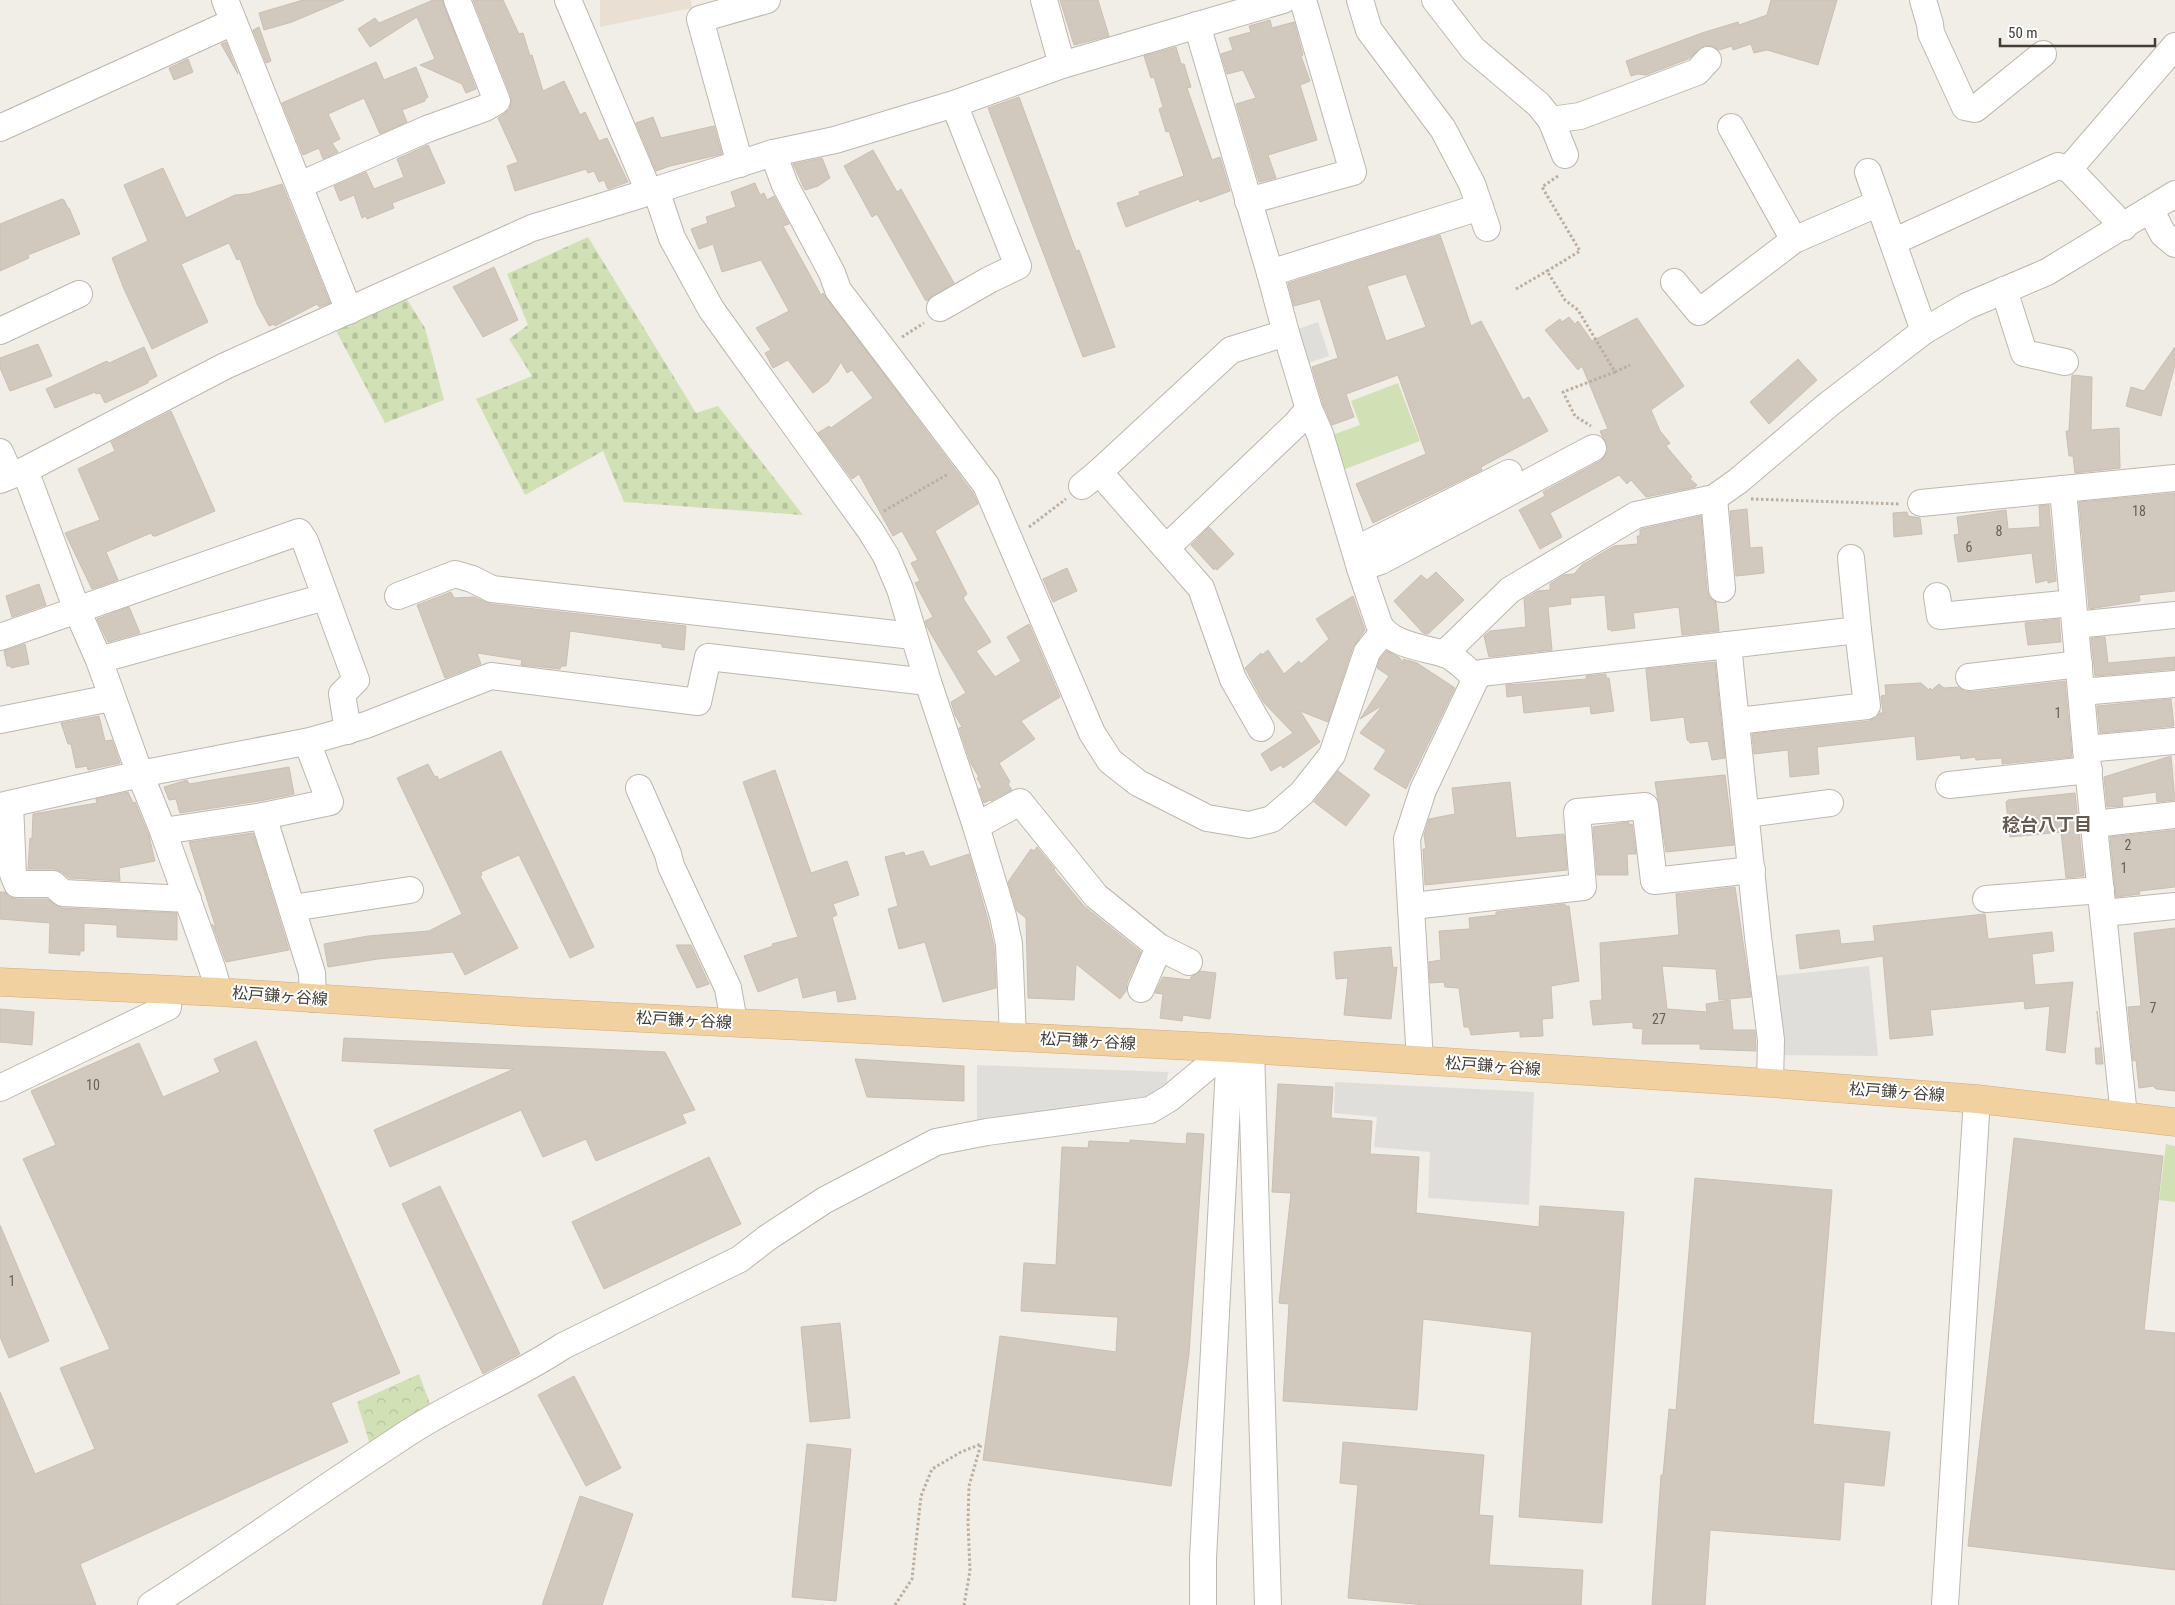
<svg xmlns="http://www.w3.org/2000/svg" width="2175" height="1605" viewBox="0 0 2175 1605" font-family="'Roboto Condensed','Noto Sans JP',sans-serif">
  <defs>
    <pattern id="cemetery-stones" width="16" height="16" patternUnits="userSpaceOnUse" patternTransform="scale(1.25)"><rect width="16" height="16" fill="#d2e1b5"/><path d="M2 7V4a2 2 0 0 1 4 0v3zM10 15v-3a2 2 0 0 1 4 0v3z" fill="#b6c29c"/></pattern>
    <pattern id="park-crowns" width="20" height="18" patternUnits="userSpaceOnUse" patternTransform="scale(1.25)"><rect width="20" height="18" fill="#d2e1b5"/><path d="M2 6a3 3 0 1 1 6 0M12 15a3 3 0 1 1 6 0" fill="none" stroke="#b6c29c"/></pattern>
  </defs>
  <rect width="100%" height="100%" fill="#f1ede7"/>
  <path fill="#e9e0d3" d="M600,0H691L692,8L600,27Z"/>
  <g fill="url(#cemetery-stones)">
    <path d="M588,237L696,413L718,406L803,515L624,502L603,451L525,495L476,399L532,376L509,339L528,325L507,274Z"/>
    <path d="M404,295L425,328L444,400L385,423L333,325Z"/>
  </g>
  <path fill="url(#park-crowns)" d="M419,1374L432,1409L371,1448L357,1402Z"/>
  <g fill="#d2e1b5">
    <path d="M1398,383L1420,441L1345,469L1332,435L1360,425L1351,401Z"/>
    <path d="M2166,1144L2175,1146V1202L2159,1200Z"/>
  </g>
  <g fill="#e0dedb">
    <path d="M1318,322L1329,356L1305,364L1295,330Z"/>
    <path d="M1869,966L1878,1056L1780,1055L1772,976Z"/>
    <path d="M977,1065L1168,1072L1166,1088L1149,1102L977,1123Z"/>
    <path d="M1335,1082L1534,1092L1529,1205L1428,1198L1430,1152L1374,1147L1377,1117L1334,1113Z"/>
  </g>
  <g fill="#d1c8be" stroke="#cbbfb2" fill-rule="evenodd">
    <path d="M303,0H344L292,22L264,30L259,13Z"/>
    <path d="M433,0H442L476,89L466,93L462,84L420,65L435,59L417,17L370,47L358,29L375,18L379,23Z"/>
    <path d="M473,0H503L519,34L523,33L530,56L532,55L543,91L564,81L580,115L585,112L599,141L607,138L628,182L608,189L604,180L599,182L594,171L588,173L586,169L515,191L507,166L518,162L498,118L510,109L511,96Z"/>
    <path d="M1060,0H1098L1109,36L1074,45Z"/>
    <path d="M1771,0H1837L1818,65L1767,50L1754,53L1751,44L1733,50L1732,46L1719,50L1712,46H1704L1688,59L1646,75L1638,74L1631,76L1626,61L1702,33L1738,22L1739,25L1767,15Z"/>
    <path d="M1270,20L1272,28L1294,22L1303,55L1301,56L1310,81L1300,85L1317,140L1268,155L1276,178L1259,182L1236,104L1256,98L1243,70L1227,74L1221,54L1233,50L1229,38L1251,32L1249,26Z"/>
    <path d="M259,27L271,61L266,63L253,30Z"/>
    <path d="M226,42L238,74L221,44Z"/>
    <path d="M1176,47L1181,64H1184L1191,87L1187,88L1212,160L1220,157L1230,191L1200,202L1199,199L1126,227L1117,203L1140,195L1139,192L1184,176L1169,131L1166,132L1159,109L1163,107L1154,77L1151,78L1144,56Z"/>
    <path d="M188,59L193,72L174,80L169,68Z"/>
    <path d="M376,62L384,80L416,67L428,97L425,99V101L402,110L407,122L380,134L364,98L328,114L340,139L332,143L338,152L323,159L319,148L303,155L282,103Z"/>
    <path d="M1019,97L1076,251L1079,250L1115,347L1083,357L988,108Z"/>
    <path d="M653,117L661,138L714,126L722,154L670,166L656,171L636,123Z"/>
    <path d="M428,145L445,183L392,203L394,208L367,219L366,216L362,218L354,195L340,201L334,186L366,172L374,189L404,177L397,159Z"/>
    <path d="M873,150L897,192L901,189L954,283L926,301L877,214L872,217L844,166Z"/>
    <path d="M822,158L830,178L818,186L805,190L793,164Z"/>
    <path d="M163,168L186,218L235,195L249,194L282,184L330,303L319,307L317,304L275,326L274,324L269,326L257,304L240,259L237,260L229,243L181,264L208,322L152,349L124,289L112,258L148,241L124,185Z"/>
    <path d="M755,183L760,195L764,193L767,200L774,196L789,224L783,226L821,295L823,293L973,493L978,504L935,531L967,594L963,598L991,642L976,651L995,677L1021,661L1007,637L1029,624L1060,697L1021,721L1035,739L999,763L1010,782L1008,784L1012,790L991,801L990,800L984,803L979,789L982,787L977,778L979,777L971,764L959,728L962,727L955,715L951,702L966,693L927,627L925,621L933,617L915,583L920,581L911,563L918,560L902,531L893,536L859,474L852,479L818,433L829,426L831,428L873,398L852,370L847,373L841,362L828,382L813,393L788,360L773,368L765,353L771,350L756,328L789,311L761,260L722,272L713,244L699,249L691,229L708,223L706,217L736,207L731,192Z"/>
    <path d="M62,199L64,200L68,208H69L80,234L28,255L29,258L0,271V224Z"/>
    <path d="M1440,235L1471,326L1481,321L1523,400L1529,397L1548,431L1481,467L1482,470L1373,523L1356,484L1426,454L1398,375L1346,394L1354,417L1332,425L1323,404L1312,367L1338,358L1320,299L1294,306L1288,283ZM1406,274L1426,327L1386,341L1367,286Z"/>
    <path d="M494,267L518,320L483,337L453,287Z"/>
    <path d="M1569,317L1575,324L1578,321L1592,341L1637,318L1684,386L1651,410L1660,431L1670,443L1666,446L1692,477L1690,479L1697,485L1695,487L1646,497L1631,480L1627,484L1619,475L1550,513L1562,537L1540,549L1519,510L1545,496L1543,492L1600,461L1605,456L1608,449L1600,431L1608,429L1582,366L1578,370L1545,330L1560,319L1562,322Z"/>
    <path d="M38,344L52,376L10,391L0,368V358Z"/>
    <path d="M144,347L157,376L148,381V383L105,403L100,393L96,394L95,392L55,408L46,389L107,361L109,363Z"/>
    <path d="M2175,347V365L2161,416L2126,406L2131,387L2144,391Z"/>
    <path d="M1798,359L1817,380L1769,424L1750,402Z"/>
    <path d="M2072,375L2092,377L2091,430L2119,428L2120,468L2075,473L2073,456H2069L2066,431H2069Z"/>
    <path d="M171,411L215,511L156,536H153L151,533L106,552L118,580L92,589L65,533L100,520L78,469L115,451L111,442Z"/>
    <path d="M2175,493V591L2139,595L2140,601L2089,609L2079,502Z"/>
    <path d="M2049,505L2056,581L2048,583V580L2036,583L2032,553L1958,562L1954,535L1959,534L1957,517L2006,510L2008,529L2040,527L2039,506Z"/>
    <path d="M1747,509L1750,548L1762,547L1764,573L1736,576L1730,511Z"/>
    <path d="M1907,512L1908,516L1920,518L1922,534L1894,537L1893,513Z"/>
    <path d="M1701,516L1707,590L1709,597L1716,602L1719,631L1682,635L1679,607L1633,613L1635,628L1611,631V629L1608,630L1605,595L1570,598L1571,604L1548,607L1552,650L1489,657L1484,636L1490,631L1526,627L1524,599L1538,591L1550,590V584L1564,575L1574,574L1582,565L1614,546L1638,544L1637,536H1640V530L1642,529Z"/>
    <path d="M1209,527L1234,554L1217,570L1215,568L1214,570L1191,545Z"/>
    <path d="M1067,568L1077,591L1053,602L1043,579Z"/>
    <path d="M1436,572L1464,600L1428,634L1423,633L1394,601L1421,575L1427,580Z"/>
    <path d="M39,584L46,605L12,617L6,596Z"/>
    <path d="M451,592L454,598L474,597L490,604L686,626L684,650L662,647V644L570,631L566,666H561L560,669L521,665L522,660L477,653L481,664L445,678L417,605Z"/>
    <path d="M1353,596L1365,630L1353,647L1328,722L1300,711L1320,742L1283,768L1281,765L1271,771L1261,754L1293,733L1264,703L1245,668L1261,653L1262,655L1268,650L1284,674L1299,661L1301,664L1329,639L1316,619Z"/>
    <path d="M129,607L140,633L108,642L97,619Z"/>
    <path d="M2059,619L2061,642L2028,645L2025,623Z"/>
    <path d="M2105,637L2108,663L2175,657V669L2095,676L2091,638Z"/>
    <path d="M25,644L29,664L11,668V666H7L4,651Z"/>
    <path d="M1387,651L1399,657L1404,664L1403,659L1417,663L1455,688L1406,789L1374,769L1386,750L1360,733L1383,705L1360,719L1389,676L1377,668L1380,659Z"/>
    <path d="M1715,662L1725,758L1712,760L1708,741L1690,743L1689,741L1687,740L1684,717L1651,721L1646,669Z"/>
    <path d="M1606,674V678H1609L1614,711L1591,714L1590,706L1524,713L1522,695L1507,697L1506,685L1587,679L1586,676Z"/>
    <path d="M2065,681L2072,757L2002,764V758L1976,760L1975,757L1961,759L1960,755L1917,760L1915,736L1817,747L1819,774L1790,777L1788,750L1754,754L1752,734L1869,721L1876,718L1880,713H1883L1881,696L1886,695L1885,685L1921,683L1929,690L1930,688L1932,690L1939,684L1944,688L1958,687L1964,691L1971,692Z"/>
    <path d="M2171,699L2174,726L2100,733L2097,706Z"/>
    <path d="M99,716L105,741L112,740L120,763L88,770L87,766L76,768L71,744H68L61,723Z"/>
    <path d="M501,751L594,947L570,958L519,855L481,872L482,875L480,876L518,948L465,975L453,952L378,959L328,967L324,944L368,936L429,931L462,914L397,778L428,764L435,777L437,776L439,780Z"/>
    <path d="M2171,756L2175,800L2157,802L2156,792L2122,797L2123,806L2107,807L2104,777Z"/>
    <path d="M289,767L294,794L260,801L180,813L176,799L169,800L164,787L187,780L189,784Z"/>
    <path d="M775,770L811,873L847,861L859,895L833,904L837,915L832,917L856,999L838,1002L836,990L803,998L798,977L758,992L744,956L773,946L772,944L798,937L743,782Z"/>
    <path d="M1338,771L1370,795L1346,826L1314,802Z"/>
    <path d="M1725,775L1734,845L1666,852L1655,782Z"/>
    <path d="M1510,782L1516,838L1564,834L1567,870L1425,885L1423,849H1426L1424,835L1429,819L1455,814L1452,788Z"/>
    <path d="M128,792L133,803L135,802L149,836L155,861L119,868L120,881L69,878L62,872L54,869H28L30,838L32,839L33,814L97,803L96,799Z"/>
    <path d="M2075,793L2084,876L2066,878L2061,832L2010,837L2006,802L2008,800Z"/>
    <path d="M1629,822V825L1632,824L1636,854H1627L1628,875H1597L1593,827Z"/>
    <path d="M2175,830V887L2139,891L2140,894L2116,897L2110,837Z"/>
    <path d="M253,833L289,950L226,962L212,924L216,928L189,842Z"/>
    <path d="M1037,847L1055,869L1054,870L1084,906L1141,952L1127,983L1126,991L1120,999L1076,964L1074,1000L1028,998L1026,918L1017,911L1008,882L1031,849L1034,851Z"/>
    <path d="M923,851L930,867L969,854L988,920L994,946L996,988L943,1002L925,942L899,949L888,909L898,906L885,857L904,852L905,856Z"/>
    <path d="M1735,887L1751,997L1719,1000L1716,969L1662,966L1667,1009L1707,1012L1706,1004L1730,1000L1733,1030H1755L1756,1051L1700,1049V1044H1642L1643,1029L1633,1028V1022L1593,1025L1590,1001L1602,1000L1600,943L1679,935L1676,894Z"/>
    <path d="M0,892H5L9,897L17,899H47L62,908L177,913V940L117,937V925L84,923V951H80V955L49,953L50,923L0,919Z"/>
    <path d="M1565,904V906H1569L1579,981L1551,986L1553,1018L1542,1019L1543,1036L1520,1037V1031L1471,1035L1469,1027H1464L1459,988L1445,987L1444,982L1430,983L1429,962L1441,960L1439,931L1470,929L1469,918L1496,915V912Z"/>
    <path d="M1985,914L1988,939L2052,932L2054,951L2032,954L2035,985L2073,982L2065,1053L2046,1050L2050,1006L2025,1009L2024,1001L1930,1010L1933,1035L1890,1039L1883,956L1800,969L1796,935L1839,930L1841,944L1875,941L1873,926Z"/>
    <path d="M2175,928V1091L2156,1089L2153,1086L2139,1088L2136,1060L2133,1061L2128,1007L2141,1006L2134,933Z"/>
    <path d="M676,945H691L709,984L697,988Z"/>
    <path d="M1391,947L1393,968L1397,967L1391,1019L1344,1015L1348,978L1336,979L1334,952Z"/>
    <path d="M1200,971L1216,973L1210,1019L1183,1015L1182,1021L1160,1018L1163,994L1155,993L1163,977L1190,980L1191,977Z"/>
    <path d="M0,1009L34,1012L32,1045L0,1042Z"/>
    <path d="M2097,1011L2103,1064H2096L2095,1048H2101Z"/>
    <path d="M344,1038L665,1052L695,1110L682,1114L686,1123L596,1161L586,1139L543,1157L521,1110L390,1167L374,1130L514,1069L342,1061Z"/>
    <path d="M256,1041L400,1373L331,1403L348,1442L80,1564L96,1605H0V1392L35,1474L95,1449L60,1368L110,1349L23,1159L56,1145L31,1091L139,1043L163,1097L220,1072L214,1059Z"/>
    <path d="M855,1059L964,1066V1101L867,1097Z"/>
    <path d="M1278,1084L1333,1087L1331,1118L1372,1121L1370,1154L1419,1157L1416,1213L1539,1227L1540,1206L1624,1212L1602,1523L1519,1517L1532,1332L1423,1319L1417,1410L1283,1401L1289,1304L1279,1303L1291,1193L1272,1192Z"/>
    <path d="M1187,1133L1204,1134L1189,1354L1171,1486L983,1460L1000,1336L1116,1352L1118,1317L1021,1311L1024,1263L1056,1265L1062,1147L1088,1148L1089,1141L1130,1143V1140L1186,1144Z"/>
    <path d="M2014,1138L2163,1156L2144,1330L2175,1333V1570L1968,1546Z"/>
    <path d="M709,1157L741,1224L604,1289L572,1222Z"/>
    <path d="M1695,1178L1832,1190L1813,1424L1890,1432L1884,1486L1844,1482L1840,1540L1710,1530L1705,1605H1652L1661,1475H1663L1669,1409L1676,1410Z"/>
    <path d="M440,1186L520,1354L483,1374L402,1204Z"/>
    <path d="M0,1225L49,1341L9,1358L0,1337Z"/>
    <path d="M840,1323L850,1418L810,1422L801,1327Z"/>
    <path d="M574,1376L621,1468L586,1486L538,1395Z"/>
    <path d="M1343,1442L1484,1455L1479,1515L1493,1516L1489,1565L1583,1570L1581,1605H1425L1348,1598L1358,1485L1340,1483Z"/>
    <path d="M807,1444L851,1449L836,1601L792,1597Z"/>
    <path d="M580,1496L633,1514L602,1605H542Z"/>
  </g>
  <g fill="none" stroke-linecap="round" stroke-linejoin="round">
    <defs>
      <g id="minor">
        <path d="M225,0L349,311"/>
        <path d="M568,0L649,192"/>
        <path d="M1044,0L1062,65"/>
        <path d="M1360,0L1369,30L1443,129L1472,184L1487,228"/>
        <path d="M1435,0L1473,49L1539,105L1551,120L1565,155"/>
        <path d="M1923,0L1930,24L1931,33L1965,107L1975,109L2043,54"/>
        <path d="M1197,25L1270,273L1286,333L1309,409L1320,434L1360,568L1379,624C1390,645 1425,648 1445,654C1456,658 1467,670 1476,678L1423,790L1407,839L1420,1061"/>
        <path d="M1551,120L1580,116L1697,72L1708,60"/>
        <path d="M1731,127L1794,240"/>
        <path d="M0,128L233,22"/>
        <path d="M773,153L785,185L832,273L838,290L986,485L1092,733L1110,761L1138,783L1207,818L1249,825L1272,819L1302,793L1332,755L1367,652L1383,632"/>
        <path d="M740,164L700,19L767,0"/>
        <path d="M2069,169L2124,227"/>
        <path d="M1868,172L1924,331"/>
        <path d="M300,185L427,129L485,108L497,101L457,0"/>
        <path d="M656,190L773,153L835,140L954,104L1062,65L1283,0"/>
        <path d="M1248,201L1353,172L1303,0"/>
        <path d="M2151,211L2163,234L2175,244"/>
        <path d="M1893,242L2058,166L2069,169L2175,46"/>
        <path d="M1270,273L1480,207"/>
        <path d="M1674,282L1699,312L1794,240L1879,203"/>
        <path d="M2004,290L2024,353L2065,362"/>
        <path d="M940,308L989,280L1018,266L954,104"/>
        <path d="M0,331L79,294"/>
        <path d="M0,452L10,475"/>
        <path d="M25,470L77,610L99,660L140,774L163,831L212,968L219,992"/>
        <path d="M0,480L25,470L225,366L532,228L656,190L672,238L711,309L870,530L886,556L900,589L928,682L976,826L1003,916L1009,944L1013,1037"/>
        <path d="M1082,486L1099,472"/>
        <path d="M1714,498L1722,589"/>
        <path d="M1921,503L2063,489"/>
        <path d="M1166,548L1295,425L1309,409"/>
        <path d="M1355,550L1509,473"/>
        <path d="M1851,558L1858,630"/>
        <path d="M1360,568L1381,561L1593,448"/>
        <path d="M398,596L455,574L472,579L492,589L913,636"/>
        <path d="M1937,596L1940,616L2073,603"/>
        <path d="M2075,625L2175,615"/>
        <path d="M0,637L299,532L305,541L356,680L342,694L348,731"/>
        <path d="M1728,645L1858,630L1867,706L1737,721"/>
        <path d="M1444,654L1510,590L1636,515L1714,498L1738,481L1829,404L1924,331L1967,306L2047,272L2175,194"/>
        <path d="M99,660L325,597"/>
        <path d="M1969,677L2079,664"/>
        <path d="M1476,678L1481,673L1728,645L1758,937L1771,1040L1770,1083"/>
        <path d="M2081,692L2175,684"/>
        <path d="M0,720L111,698"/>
        <path d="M1261,728L1233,679L1201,588L1099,472L1231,350L1286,333"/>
        <path d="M2086,749L2175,741"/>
        <path d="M1949,785L2089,770"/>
        <path d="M639,788L668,854L671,866L728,988L734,1022"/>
        <path d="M10,804L13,874L17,884H53L63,893L188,899"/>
        <path d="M0,806L140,774L310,741L366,725L491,676L698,702L708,657L928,682"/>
        <path d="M1746,814L1830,803"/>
        <path d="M263,816L312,973L313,999"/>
        <path d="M2094,824L2175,815"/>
        <path d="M976,826L1020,802L1096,896L1159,947L1189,962"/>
        <path d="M163,831L263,816L330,802L307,742"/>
        <path d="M1986,899L2101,890"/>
        <path d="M1412,906L1583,887L1577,812L1645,806L1654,881L1752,870"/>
        <path d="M292,908L410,890"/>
        <path d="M2104,913L2175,906"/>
        <path d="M1141,989L1159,947"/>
        <path d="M1251,1050L1268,1605"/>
        <path d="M0,1088L168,1007L169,990"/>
        <path d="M2124,1116L2086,749L2063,489L2175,478"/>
        <path d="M151,1605C239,1549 323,1488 411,1431C459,1400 515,1378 563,1346L740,1259L767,1238L825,1200L936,1142L987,1132L1150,1110L1170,1098L1230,1048"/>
        <path d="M1203,1605V1558L1230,1048"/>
        <path d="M1945,1605L1977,1099"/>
      </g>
      <path id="major" d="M0,982L219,992L525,1012L1230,1048L1770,1083L1977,1099L2175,1122"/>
    </defs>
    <use href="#minor" stroke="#beb7ae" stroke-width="28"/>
    <use href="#major" stroke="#d4ac72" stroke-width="29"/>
    <g stroke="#bbae9e" stroke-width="3" stroke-dasharray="2.5 2.5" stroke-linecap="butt">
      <path d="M1558,176L1542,187L1580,251L1547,271L1565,300L1578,310L1615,372L1563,392L1575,416L1591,426"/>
      <path d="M1516,289L1547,271"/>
      <path d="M902,337L924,323"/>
      <path d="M1615,372L1630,365"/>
      <path d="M1751,499L1900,504"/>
      <path d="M884,511L948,474"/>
      <path d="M1029,527L1066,499"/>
      <path d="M895,1605L912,1579L921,1496L932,1469L961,1452L981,1444L969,1486L968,1523L970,1571L964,1605"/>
    </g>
    <use href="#minor" stroke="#fff" stroke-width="26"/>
    <use href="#major" stroke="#f1d1a0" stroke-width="28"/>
  </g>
  <g text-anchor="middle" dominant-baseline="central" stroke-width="4" stroke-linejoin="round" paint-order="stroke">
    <g font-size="14" fill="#666059">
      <text x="2139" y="511">18</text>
      <text x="1999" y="531">8</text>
      <text x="1969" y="547">6</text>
      <text x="2058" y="713">1</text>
      <text x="2128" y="845">2</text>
      <text x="2124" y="868">1</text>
      <text x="2153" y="1008">7</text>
      <text x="1659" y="1019">27</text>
      <text x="93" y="1085">10</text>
      <text x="12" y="1281">1</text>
    </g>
    <g font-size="16" fill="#433d37" stroke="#fff">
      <text transform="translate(280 996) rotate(4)">松戸鎌ヶ谷線</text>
      <text transform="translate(684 1020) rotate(3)">松戸鎌ヶ谷線</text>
      <text transform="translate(1088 1041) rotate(3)">松戸鎌ヶ谷線</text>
      <text transform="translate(1493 1066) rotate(4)">松戸鎌ヶ谷線</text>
      <text transform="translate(1897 1092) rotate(4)">松戸鎌ヶ谷線</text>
    </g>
    <g font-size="18" font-weight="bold" fill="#655a4f" stroke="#fff">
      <text x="2047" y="824">稔台八丁目</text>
    </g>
  </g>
  <path d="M2000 38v8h155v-8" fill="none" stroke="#433d37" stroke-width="2.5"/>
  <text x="2008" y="38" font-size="15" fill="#433d37" stroke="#ffffff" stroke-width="4" paint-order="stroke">50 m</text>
</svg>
